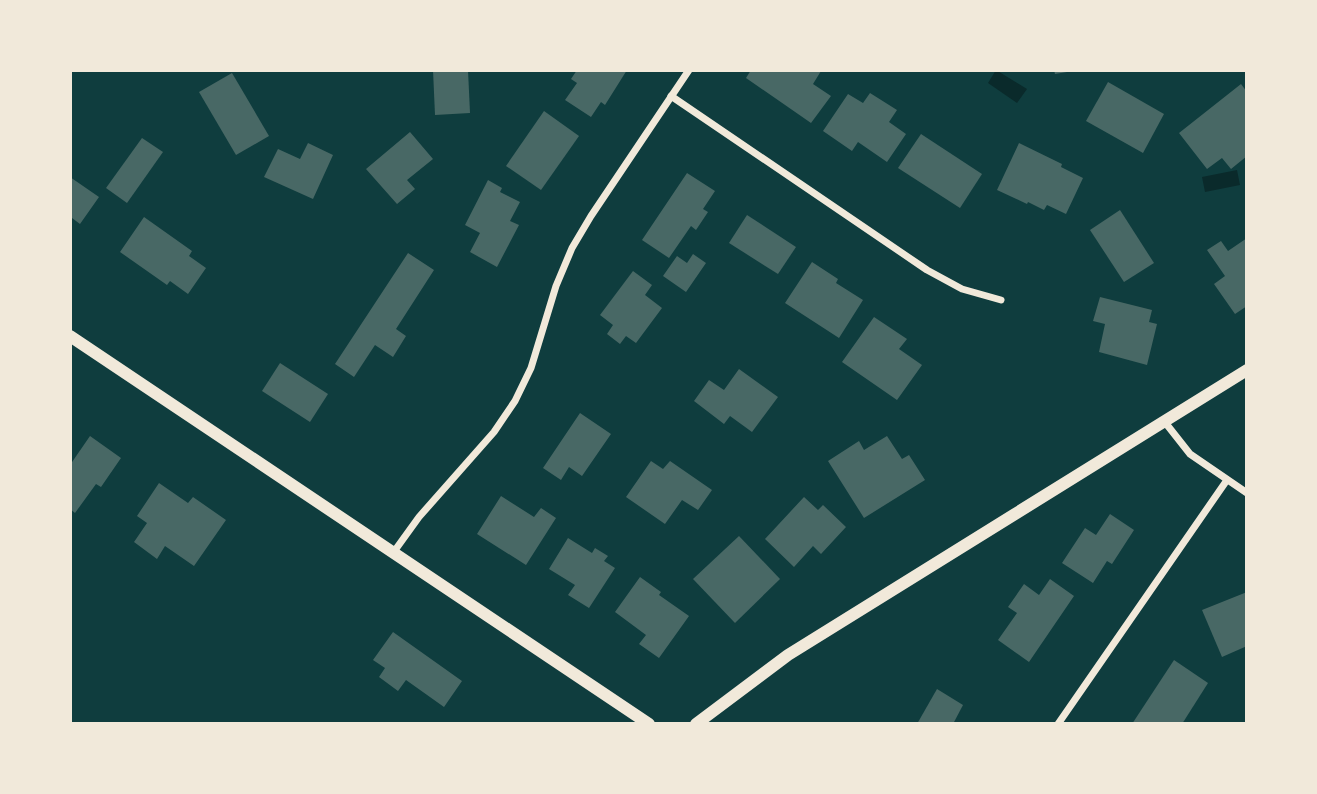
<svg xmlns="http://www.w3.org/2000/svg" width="1317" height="794" viewBox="0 0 1317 794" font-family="'Exo 2',sans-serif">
  <rect width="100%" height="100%" fill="#0f3d3e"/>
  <g fill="#0a2a2b">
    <path d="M996,70L1027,89L1017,103L988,83Z"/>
    <path d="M1237,170L1240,185L1205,192L1202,177Z"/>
  </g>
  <g fill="#486865">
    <path d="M433,70H468L470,113L435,115Z"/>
    <path d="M577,70H627L605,105L601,102L591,117L565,100L577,83L571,79Z"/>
    <path d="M751,70H793L795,72L796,70H819L821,71L813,84L831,96L811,123L746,78Z"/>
    <path d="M1054,70H1073V71L1055,74Z"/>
    <path d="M232,73L269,136L236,155L199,92Z"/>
    <path d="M1108,82L1164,114L1143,153L1086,121Z"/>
    <path d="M1241,84L1247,92V156L1231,169L1222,158L1207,169L1179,133Z"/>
    <path d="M870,93L897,110L889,122L906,134L887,162L858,142L852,151L823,131L848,94L863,103Z"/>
    <path d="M544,111L579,136L541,190L506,166Z"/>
    <path d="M410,132L433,159L407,180L415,189L397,204L366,169Z"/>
    <path d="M921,134L982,174L960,208L898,168Z"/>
    <path d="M142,138L163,152L127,203L106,188Z"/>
    <path d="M308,143L333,155L313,199L264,177L278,149L300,159Z"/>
    <path d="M1019,143L1062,164L1061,167L1083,178L1066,214L1047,205L1044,210L1028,202L1027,204L997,190Z"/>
    <path d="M687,173L715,191L703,209L708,212L696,230L691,226L669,258L642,240Z"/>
    <path d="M70,177L99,197L80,224L72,218L70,221Z"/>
    <path d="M488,180L502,188L500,192L520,202L510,221L519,225L497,267L470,252L480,233L465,225Z"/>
    <path d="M1120,210L1154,263L1124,282L1090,230Z"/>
    <path d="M747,215L796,247L778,274L729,243Z"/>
    <path d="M144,217L192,251L189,256L206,268L188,294L170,281L167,285L120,252Z"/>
    <path d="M1247,238V306L1235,314L1214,284L1225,276L1207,250L1221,241L1228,251Z"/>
    <path d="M408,253L434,270L396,329L406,336L393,357L375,345L354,377L335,364Z"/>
    <path d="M693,254L706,263L686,292L663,276L677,256L687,263Z"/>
    <path d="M812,262L838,279L836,283L863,300L839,338L785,303Z"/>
    <path d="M633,271L652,285L645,295L662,308L636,343L626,336L620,344L607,334L613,325L600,315Z"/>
    <path d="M1100,297L1152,310L1149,322L1157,324L1147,365L1099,352L1105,324L1093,321Z"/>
    <path d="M874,317L907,339L899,349L922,365L897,400L842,362Z"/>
    <path d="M280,363L328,394L310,422L262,391Z"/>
    <path d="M739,369L778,397L752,432L730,416L724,424L694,401L709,380L724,390Z"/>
    <path d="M580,413L611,434L582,476L569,467L561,480L543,468Z"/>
    <path d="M90,436L121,458L101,487L96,484L75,513L70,509V465Z"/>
    <path d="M887,436L902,459L909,455L925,480L864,518L828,461L859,441L864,450Z"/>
    <path d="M651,461L663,469L670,461L712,490L698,510L682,500L665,524L626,497Z"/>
    <path d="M159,483L188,503L193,497L226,520L194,566L165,546L157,559L134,542L147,523L137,516Z"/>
    <path d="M501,496L534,517L541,508L556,518L526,565L477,534Z"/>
    <path d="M804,497L818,510L823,505L846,527L821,554L813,546L794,567L765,539Z"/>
    <path d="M1110,514L1134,530L1112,564L1107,561L1093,583L1062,563L1085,528L1096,535Z"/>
    <path d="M739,536L780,579L735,623L693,579Z"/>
    <path d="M568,538L592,553L595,548L608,556L604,561L615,568L589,608L568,595L575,585L549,569Z"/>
    <path d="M640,577L661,592L659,595L689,616L659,658L639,644L646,635L615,612Z"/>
    <path d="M1050,579L1074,596L1029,662L998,640L1017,613L1008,607L1024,584L1039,595Z"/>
    <path d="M1247,592V646L1222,657L1202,610Z"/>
    <path d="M393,632L462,681L444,707L406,680L398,691L379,677L385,668L373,660Z"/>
    <path d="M1174,660L1208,683L1182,724H1132Z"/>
    <path d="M937,689L963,705L953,724H917Z"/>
  </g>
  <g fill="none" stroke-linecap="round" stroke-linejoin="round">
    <g stroke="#f1e9da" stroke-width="7">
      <path d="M671,96L927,270L962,289L1001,300"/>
      <path d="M1164,421L1190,454L1247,493"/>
      <path d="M393,553L419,517L494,432L515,401L531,368L556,286L572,248L591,216L689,70"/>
      <path d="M1058,724L1227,480"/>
    </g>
    <g stroke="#f1e9da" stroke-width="12">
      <path d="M70,336L649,724"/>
      <path d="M696,724L788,655L1247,370"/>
    </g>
  </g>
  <rect width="1317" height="794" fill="none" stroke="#f1e9da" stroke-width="144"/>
</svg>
